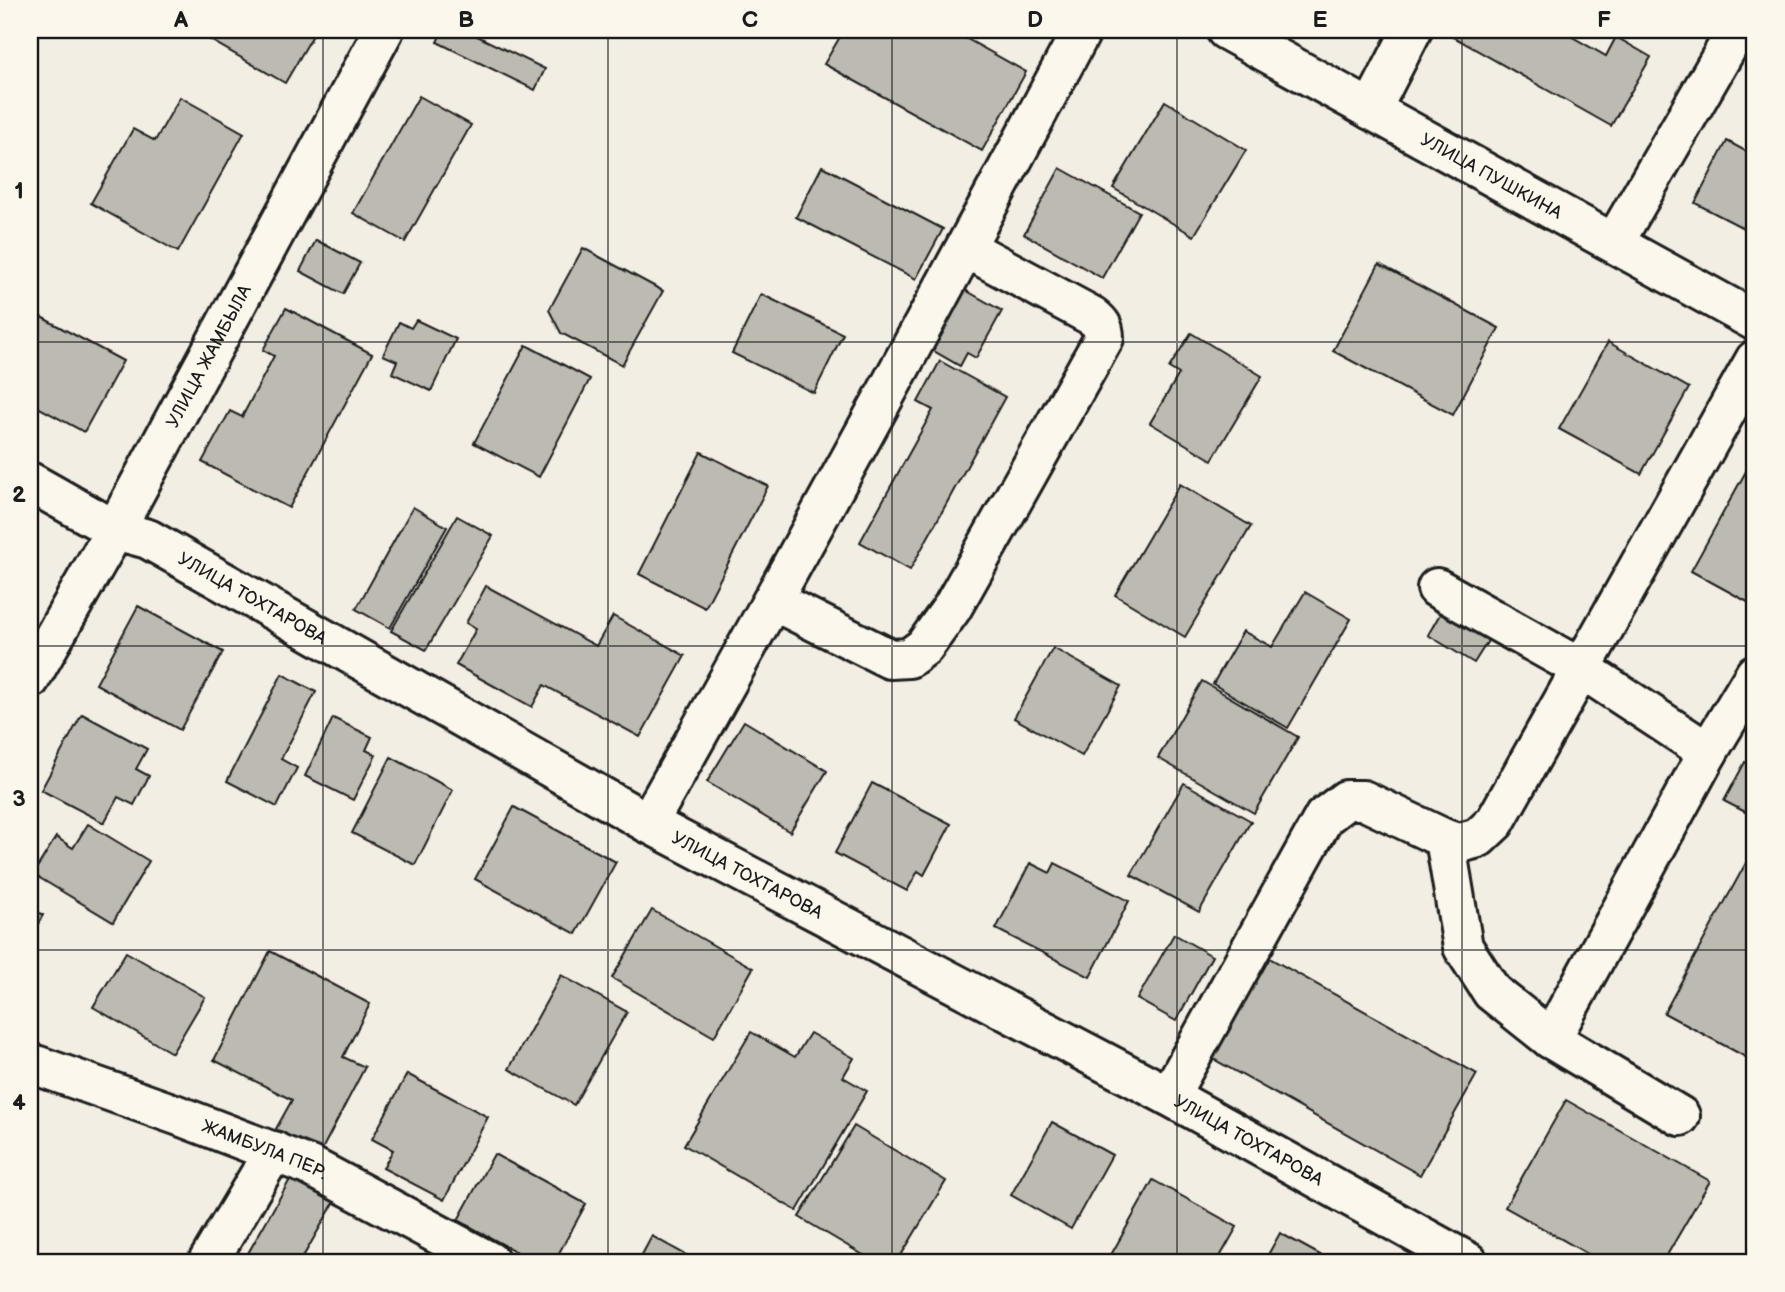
<svg xmlns="http://www.w3.org/2000/svg" width="1785" height="1292" viewBox="0 0 1785 1292" font-family="'Balsamiq Sans',sans-serif">
  <rect width="100%" height="100%" fill="#f2eee4"/>
  <filter id="ink" filterUnits="userSpaceOnUse"><feTurbulence type="fractalNoise" baseFrequency=".0143" numOctaves="2"/><feDisplacementMap in="SourceGraphic" scale="14" xChannelSelector="R" yChannelSelector="G"/><feConvolveMatrix kernelMatrix="1 2 1 2 8 2 1 2 1" color-interpolation-filters="sRGB"/></filter>
  <g filter="url(#ink)">
    <g fill="#bdbab1" stroke="#1c1c1c" stroke-width="2">
      <path d="M202,30H316L285,83L200,34Z"/>
      <path d="M443,30H465L545,69L535,90L437,42Z"/>
      <path d="M844,30H951L1026,72L982,151L824,64Z"/>
      <path d="M1453,30H1560L1606,56L1616,37L1651,57L1611,126L1450,35Z"/>
      <path d="M419,96L471,125L405,242L353,213Z"/>
      <path d="M180,97L244,133L178,252L91,203L133,129L155,141Z"/>
      <path d="M1165,101L1246,150L1194,236L1113,188Z"/>
      <path d="M1727,141L1755,156V234L1695,203Z"/>
      <path d="M822,166L943,229L916,279L796,217Z"/>
      <path d="M1060,168L1139,212L1102,278L1024,234Z"/>
      <path d="M316,240L360,263L343,294L300,271Z"/>
      <path d="M583,248L663,291L622,365L561,333L549,310Z"/>
      <path d="M1379,264L1499,328L1453,415L1333,351Z"/>
      <path d="M960,287L1002,311L976,358L967,353L960,366L927,347Z"/>
      <path d="M761,294L843,334L814,393L732,353Z"/>
      <path d="M286,308L372,354L289,508L202,462L230,411L242,417L274,356L263,350Z"/>
      <path d="M30,311L123,361L84,432L30,403Z"/>
      <path d="M416,320L456,339L431,391L392,373L397,361L383,355L399,322L411,328Z"/>
      <path d="M1191,333L1262,376L1212,460L1150,423L1179,374L1169,368Z"/>
      <path d="M1608,342L1689,388L1641,474L1559,429Z"/>
      <path d="M526,345L590,379L539,477L474,443Z"/>
      <path d="M940,361L1005,397L910,570L860,542L933,410L918,402Z"/>
      <path d="M701,452L768,486L705,608L639,574Z"/>
      <path d="M1755,455V606L1691,571Z"/>
      <path d="M1180,484L1251,526L1185,637L1115,595Z"/>
      <path d="M413,507L447,527L390,628L356,609Z"/>
      <path d="M457,516L493,536L426,650L391,631Z"/>
      <path d="M486,586L596,646L613,616L685,656L640,737L544,685L532,707L456,665L476,629L466,623Z"/>
      <path d="M1305,592L1351,619L1288,728L1213,684L1243,631L1272,647Z"/>
      <path d="M1448,600L1496,628L1474,663L1428,635Z"/>
      <path d="M138,606L223,652L180,730L96,684Z"/>
      <path d="M1053,648L1121,686L1082,756L1014,718Z"/>
      <path d="M282,674L316,692L281,759L297,768L277,807L227,781Z"/>
      <path d="M1202,681L1298,737L1254,813L1158,758Z"/>
      <path d="M82,714L147,749L136,769L149,776L134,805L118,797L104,823L41,790Z"/>
      <path d="M333,718L372,737L366,750L376,755L353,800L305,776Z"/>
      <path d="M744,721L827,771L790,832L707,782Z"/>
      <path d="M391,757L453,790L415,865L352,833Z"/>
      <path d="M1745,762L1755,767V817L1724,801Z"/>
      <path d="M872,783L951,824L924,875L918,871L907,891L835,853Z"/>
      <path d="M1184,783L1251,821L1199,912L1131,875Z"/>
      <path d="M514,807L616,862L576,934L475,879Z"/>
      <path d="M88,824L149,861L113,922L33,874L56,837L73,848Z"/>
      <path d="M1747,861L1755,865V1062L1664,1013Z"/>
      <path d="M1030,863L1050,873L1055,863L1129,901L1090,977L996,929Z"/>
      <path d="M30,908L43,915L30,939Z"/>
      <path d="M652,910L753,968L714,1037L612,978Z"/>
      <path d="M1174,934L1212,956L1176,1021L1137,999Z"/>
      <path d="M270,951L370,1004L343,1057L365,1067L317,1159L272,1136L292,1100L214,1060Z"/>
      <path d="M1257,951L1477,1074L1420,1175L1201,1052Z"/>
      <path d="M126,952L205,997L172,1053L93,1007Z"/>
      <path d="M561,975L627,1012L574,1105L509,1069Z"/>
      <path d="M751,1032L795,1057L810,1033L854,1058L843,1077L867,1091L797,1211L684,1145Z"/>
      <path d="M407,1074L488,1117L444,1200L383,1168L393,1150L372,1139Z"/>
      <path d="M1566,1100L1710,1181L1663,1262H1602L1505,1207Z"/>
      <path d="M1052,1122L1112,1155L1071,1229L1011,1195Z"/>
      <path d="M854,1126L946,1181L897,1262H875L799,1217Z"/>
      <path d="M494,1154L586,1204L554,1262H535L458,1220Z"/>
      <path d="M292,1176L335,1201L300,1262H243Z"/>
      <path d="M1153,1180L1237,1227L1217,1262H1107Z"/>
      <path d="M1280,1233L1333,1262H1264Z"/>
      <path d="M652,1236L699,1262H638Z"/>
    </g>
    <g fill="none" stroke-linecap="round" stroke-linejoin="round">
      <defs>
        <g id="minor">
          <path id="s1" d="M1226,30L1755,321"/>
          <path d="M1371,110L1412,30"/>
          <path d="M1614,243L1737,30"/>
          <path id="s2" d="M30,482L115,530L148,539L648,823L1169,1096L1468,1262"/>
          <path d="M1437,588L1582,669L1708,752"/>
          <path d="M774,601L890,659L909,658L924,647L952,608L1104,338C1104,327 1101,323 1092,316L966,248"/>
          <path id="s3" d="M30,679L115,530L384,30"/>
          <path d="M648,823C796,561 940,296 1082,30"/>
          <path d="M1445,839L1463,947L1492,992L1551,1039L1680,1116"/>
          <path d="M1551,1039L1708,752L1755,674"/>
          <path id="s4" d="M30,1063L177,1115L310,1166L490,1262"/>
          <path d="M1169,1096L1324,817L1346,800H1363L1445,839L1460,843L1478,838L1495,822L1755,360"/>
          <path d="M208,1262L274,1151"/>
        </g>
      </defs>
      <use href="#minor" stroke="#1c1c1c" stroke-width="44"/>
      <use href="#minor" stroke="#fbf7ec" stroke-width="38"/>
    </g>
  </g>
  <path fill="none" stroke="#1c1c1c" stroke-width="2" stroke-opacity="0.55" d="M323,30V1262M608,30V1262M892,30V1262M1177,30V1262M1462,30V1262M30,342H1755M30,646H1755M30,950H1755"/>
  <g text-anchor="middle" dominant-baseline="central" stroke-width="6" stroke-linejoin="round" paint-order="stroke">
    <g font-size="18" fill="#1c1c1c" stroke="#fbf7ec">
      <text stroke="none"><textPath href="#s1" startOffset="303">УЛИЦА ПУШКИНА</textPath></text>
      <text stroke="none"><textPath href="#s3" startOffset="369">УЛИЦА ЖАМБЫЛА</textPath></text>
      <text stroke="none"><textPath href="#s2" startOffset="252">УЛИЦА ТОХТАРОВА</textPath></text>
      <text stroke="none"><textPath href="#s2" startOffset="819">УЛИЦА ТОХТАРОВА</textPath></text>
      <text stroke="none"><textPath href="#s2" startOffset="1386">УЛИЦА ТОХТАРОВА</textPath></text>
      <text stroke="none"><textPath href="#s4" startOffset="250">ЖАМБУЛА ПЕР.</textPath></text>
    </g>
  </g>
  <rect width="1785" height="1292" fill="none" stroke="#fbf7ec" stroke-width="77"/>
  <rect x="38" y="38" width="1708" height="1216" fill="none" stroke="#1c1c1c" stroke-width="2.5"/>
  <g font-size="23" text-anchor="middle" font-weight="bold" fill="#1c1c1c">
    <text x="181" y="27">A</text>
    <text x="466" y="27">B</text>
    <text x="750" y="27">C</text>
    <text x="1035" y="27">D</text>
    <text x="1320" y="27">E</text>
    <text x="1604" y="27">F</text>
    <text x="19" y="198">1</text>
    <text x="19" y="502">2</text>
    <text x="19" y="806">3</text>
    <text x="19" y="1110">4</text>
  </g>
</svg>
